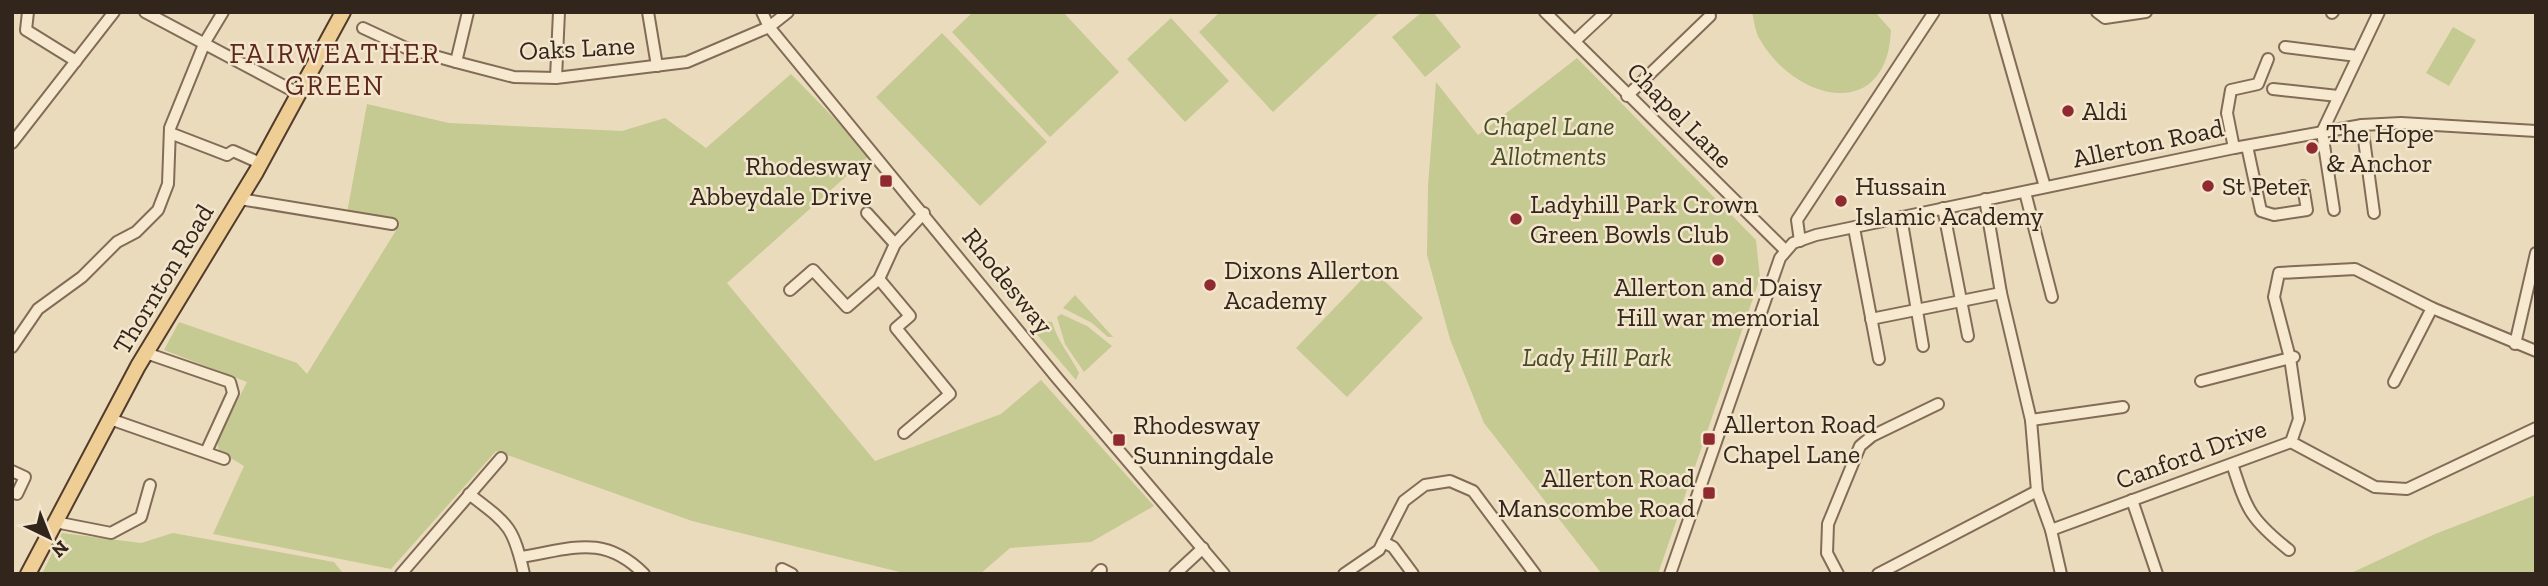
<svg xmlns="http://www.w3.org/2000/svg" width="2548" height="586" viewBox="0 0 2548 586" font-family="'Zilla Slab',serif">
  <rect width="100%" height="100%" fill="#ebdbbd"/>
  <g fill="#c5c992">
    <path d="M973,12H1063L1119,72L1050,137L952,32Z"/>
    <path d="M1220,12H1380L1273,112L1199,32Z"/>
    <path d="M1422,12H1433L1461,47L1425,77L1392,37Z"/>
    <path d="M1752,12H1875L1891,30C1887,124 1794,101 1759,38C1755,31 1754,20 1752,12Z"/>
    <path d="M1171,18L1229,81L1185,122L1127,59Z"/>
    <path d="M2453,27L2476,40L2449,86L2426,73Z"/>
    <path d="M942,33L1047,142L980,206L876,97Z"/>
    <path d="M1577,58L1756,240L1760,278L1658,574H1602L1484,423L1450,339L1427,255L1428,186L1436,82L1478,135Z"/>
    <path d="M791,74L870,155L727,283L875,461L1001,414L1041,380L1154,506L1091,542L1010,548L980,574H908L692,521L496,451L391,569L213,534L244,466L219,451L217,441L247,382L164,350L179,322L297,363L307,374L400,224L347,213L367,104L449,123L622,131L665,118L706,148Z"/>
    <path d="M1372,269L1423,318L1347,397L1296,348Z"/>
    <path d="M1075,295L1113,337H1108L1092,323L1063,308Z"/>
    <path d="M1061,314L1087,326L1112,346L1084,372L1065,344L1057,317Z"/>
    <path d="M1046,321L1052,322C1058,342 1070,355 1079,373L1076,380L1034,331Z"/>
    <path d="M2536,495V574H2349L2435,534Z"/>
    <path d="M62,533L141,543L173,533L334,562L342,572L42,574Z"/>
  </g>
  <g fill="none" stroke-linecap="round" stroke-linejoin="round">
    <defs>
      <g id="minor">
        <path d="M28,12L26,30L76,61"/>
        <path d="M145,12L299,94"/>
        <path d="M648,12L657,66"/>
        <path d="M762,12L769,27L1057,378L1224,574"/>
        <path d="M1545,12L1784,249"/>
        <path d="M1995,12L2045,187"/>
        <path d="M2097,12L2105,18L2146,12"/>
        <path d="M2332,13L2333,12"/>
        <path d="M363,28L406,48L456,62L514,77L556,78L687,62L769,27L788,12"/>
        <path d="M1575,41L1606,12"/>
        <path d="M2285,47L2357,56"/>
        <path d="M456,62L468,12"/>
        <path d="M556,78L559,12"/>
        <path d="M2273,89L2338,96"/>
        <path d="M1627,96L1710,16"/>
        <path d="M2362,125L2374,213"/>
        <path d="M170,133L227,155L233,151L260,163"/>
        <path d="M12,143L114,12"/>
        <path d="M2247,146L2261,211L2274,215L2307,210L2303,186"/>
        <path d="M2234,148L2227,113L2231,90L2258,84L2268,59"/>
        <path d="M2025,192L2052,297"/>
        <path d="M240,199L392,224"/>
        <path d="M1985,199L2001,293L2031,420L2037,491L2051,530L2061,574"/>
        <path d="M1943,208L1968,336"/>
        <path d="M2334,210L2322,132L2379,12"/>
        <path d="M867,213L895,244"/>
        <path d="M1901,217L1923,346"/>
        <path d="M1854,228L1879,359"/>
        <path d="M1800,241L1797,220L1934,12"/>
        <path d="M879,279L910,316L896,328L950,394L904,433"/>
        <path d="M790,290L813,270L847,307L879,279L895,244L924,213"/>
        <path d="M1871,319L2001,293"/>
        <path d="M2515,344L2536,253"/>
        <path d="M12,347L38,309L82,277L117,242L136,232L158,210L168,184L170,128L205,42L223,12"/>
        <path d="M146,353L230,382L233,393L206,452"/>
        <path d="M2201,381L2294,357"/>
        <path d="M2394,382L2432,308"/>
        <path d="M110,419L224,459"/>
        <path d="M2031,420L2123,407"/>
        <path d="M2291,442L2299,419L2290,358L2274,297L2279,273L2355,269L2432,308L2536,351"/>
        <path d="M2232,464C2247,510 2250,519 2289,550"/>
        <path d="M12,471L25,477L17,494"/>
        <path d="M469,494C508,524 513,525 524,574"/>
        <path d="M2132,500L2157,574"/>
        <path d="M55,522L111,533L141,517L150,485"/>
        <path d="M2051,530L2291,442L2375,487L2407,489L2536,428"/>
        <path d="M1383,542L1393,547L1413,574"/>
        <path d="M520,557C572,549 603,533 644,574"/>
        <path d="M782,569L792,574"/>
        <path d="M401,574L501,458"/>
        <path d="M1097,574L1101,570"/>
        <path d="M1175,574L1203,548"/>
        <path d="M1344,574L1379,550L1404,501L1425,485L1450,481L1473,491L1535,574"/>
        <path d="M1670,574L1780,258L1793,243L1816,235L2234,148L2362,125L2401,123L2536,131"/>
        <path d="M1838,574L1827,553L1828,524L1860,446L1872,436L1938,404"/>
        <path d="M1878,574L2037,491"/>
      </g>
      <path id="major" d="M28,574L138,366L256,172L343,12"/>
    </defs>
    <use href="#minor" stroke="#836c57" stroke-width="14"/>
    <use href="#major" stroke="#503b2c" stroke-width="18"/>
    <use href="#minor" stroke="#f7e9d0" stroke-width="10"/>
    <use href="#major" stroke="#efce95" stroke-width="14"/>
  </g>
  <g fill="#8f2a30" stroke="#f3e6cd" stroke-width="2.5">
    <circle cx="2068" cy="111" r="7"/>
    <circle cx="2312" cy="148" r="7"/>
    <rect x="879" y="174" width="14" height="14" rx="3.5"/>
    <circle cx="2208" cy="186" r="7"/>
    <circle cx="1841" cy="201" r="7"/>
    <circle cx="1516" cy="219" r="7"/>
    <circle cx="1718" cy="260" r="7"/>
    <circle cx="1210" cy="285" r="7"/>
    <rect x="1702" y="432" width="14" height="14" rx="3.5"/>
    <rect x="1112" y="433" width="14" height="14" rx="3.5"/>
    <rect x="1702" y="486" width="14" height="14" rx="3.5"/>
  </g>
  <g text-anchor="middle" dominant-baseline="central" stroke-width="5" stroke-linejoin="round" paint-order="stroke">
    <g font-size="26" fill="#32251b" stroke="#f3e6cd">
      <text transform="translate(577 48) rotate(-3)">Oaks Lane</text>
      <text transform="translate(1680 115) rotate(45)">Chapel Lane</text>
      <text transform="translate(2148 143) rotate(-12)">Allerton Road</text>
      <text transform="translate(163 279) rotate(-59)">Thornton Road</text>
      <text transform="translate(1008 281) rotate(51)">Rhodesway</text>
      <text transform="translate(2191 454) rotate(-20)">Canford Drive</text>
    </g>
    <g font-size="26" fill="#32251b" stroke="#f3e6cd" text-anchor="start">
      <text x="2082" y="111">Aldi</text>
      <text x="2326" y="133">The Hope<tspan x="2326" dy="30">&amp; Anchor</tspan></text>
      <text x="872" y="166" text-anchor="end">Rhodesway<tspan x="872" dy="30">Abbeydale Drive</tspan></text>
      <text x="1855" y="186">Hussain<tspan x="1855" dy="30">Islamic Academy</tspan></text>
      <text x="2222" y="186">St Peter</text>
      <text x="1530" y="204">Ladyhill Park Crown<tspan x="1530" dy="30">Green Bowls Club</tspan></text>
      <text x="1224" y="270">Dixons Allerton<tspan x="1224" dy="30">Academy</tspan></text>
      <text x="1718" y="287" text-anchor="middle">Allerton and Daisy<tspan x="1718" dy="30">Hill war memorial</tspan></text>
      <text x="1723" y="424">Allerton Road<tspan x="1723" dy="30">Chapel Lane</tspan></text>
      <text x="1133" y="425">Rhodesway<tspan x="1133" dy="30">Sunningdale</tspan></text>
      <text x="1695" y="478" text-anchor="end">Allerton Road<tspan x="1695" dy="30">Manscombe Road</tspan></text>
    </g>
    <g font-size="26" font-style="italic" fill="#464e23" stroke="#f3e6cd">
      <text x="1549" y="126">Chapel Lane<tspan x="1549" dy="30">Allotments</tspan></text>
      <text x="1597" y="357">Lady Hill Park</text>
    </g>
    <g font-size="28" letter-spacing="2" fill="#5d271d" stroke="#f3e6cd">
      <text x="335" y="53">FAIRWEATHER<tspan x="335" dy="32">GREEN</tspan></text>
    </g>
  </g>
  <rect width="2548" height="586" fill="none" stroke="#32251b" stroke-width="28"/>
  <g transform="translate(49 537) rotate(137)" stroke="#f3e6cd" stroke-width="5" paint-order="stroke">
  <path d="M0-5L12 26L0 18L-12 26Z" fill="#32251b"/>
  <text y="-10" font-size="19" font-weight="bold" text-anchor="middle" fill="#32251b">N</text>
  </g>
</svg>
